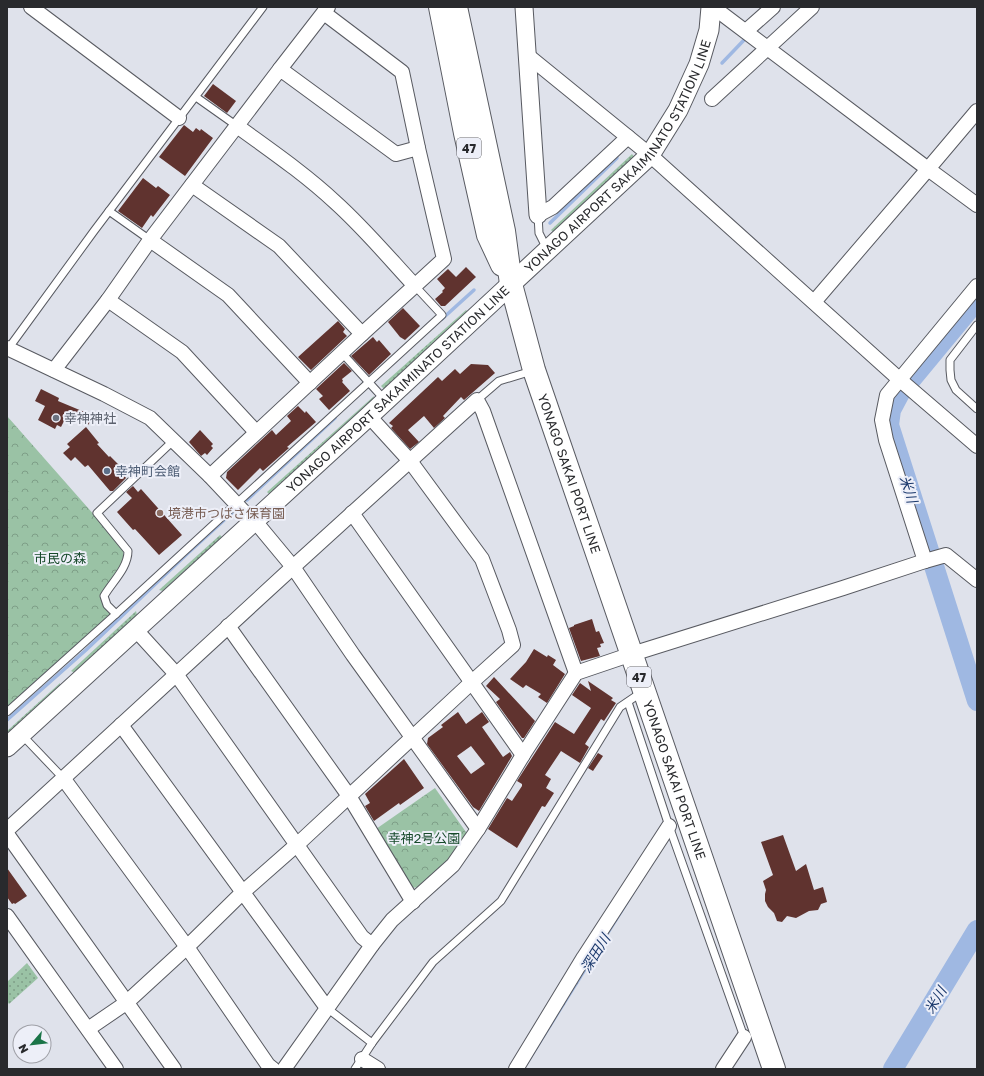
<svg xmlns="http://www.w3.org/2000/svg" width="984" height="1076" viewBox="0 0 984 1076" font-family="'Golos Text','Noto Sans JP',sans-serif">
  <defs>
    <pattern id="grass-dots" width="8" height="8" patternUnits="userSpaceOnUse"><rect width="8" height="8" fill="#9ac2a5"/><path d="M2 2h.1M6 6h.1" fill="none" stroke="#7e9e87" stroke-width="1.8" stroke-linecap="round"/></pattern>
    <pattern id="park-crowns" width="20" height="18" patternUnits="userSpaceOnUse"><rect width="20" height="18" fill="#9ac2a5"/><path d="M2 6a3 3 0 1 1 6 0M12 15a3 3 0 1 1 6 0" fill="none" stroke="#7e9e87"/></pattern>
    <pattern id="water-ripples" width="26" height="14" patternUnits="userSpaceOnUse"><rect width="26" height="14" fill="#9fb8e2"/><path d="M2 4q2-2 4 0t4 0M15 11q2-2 4 0t4 0" fill="none" stroke="#8296b8"/></pattern>
  </defs>
  <rect width="100%" height="100%" fill="#dfe2eb"/>
  <g fill="url(#grass-dots)">
    <path d="M632,154L635,158L554,233L551,230Z"/>
    <path d="M466,310L469,313L384,389L381,386Z"/>
    <path d="M374,396L372,402L270,495L267,492Z"/>
    <path d="M220,535L222,537L163,591L159,590Z"/>
    <path d="M136,611L137,615L75,673L71,671Z"/>
    <path d="M60,683V689L7,736V731Z"/>
    <path d="M27,963L38,978L9,1004L7,1001V982Z"/>
  </g>
  <g fill="url(#park-crowns)">
    <path d="M7,416L118,542C120,545 122,547 123,550C127,562 108,585 101,595V601L109,608L111,614L7,708Z"/>
    <path d="M435,788L468,835L451,862L420,887L411,888L376,829Z"/>
  </g>
  <path fill="url(#water-ripples)" d="M667,836L669,838L525,1069H521Z"/>
  <g fill="none" stroke-linecap="round" stroke-linejoin="round">
    <g stroke="#9fb8e2" stroke-width="3.5">
      <path d="M722,63L745,39"/>
      <path d="M550,223L617,158"/>
      <path d="M442,319L474,290"/>
      <path d="M247,500L335,418"/>
      <path d="M7,720L86,650L188,553L232,513"/>
    </g>
    <g stroke="#9fb8e2" stroke-width="20">
      <path d="M977,300L900,393L891,410L889,425L977,701"/>
      <path d="M893,1069L977,930"/>
    </g>
  </g>
  <g fill="#60332f" fill-rule="evenodd">
    <path d="M213,84L236,101L227,113L204,96Z"/>
    <path d="M184,125L193,132L196,128L200,131L201,129L213,138L185,176L159,157Z"/>
    <path d="M143,178L156,188L158,186L170,195L153,217L151,215L142,228L118,211Z"/>
    <path d="M466,267L476,277L445,306H441L435,299L443,292L442,291L445,288L437,279L448,269L456,277Z"/>
    <path d="M403,308L420,326L405,340L400,337L388,322Z"/>
    <path d="M338,321L345,329L343,332L347,336L311,370L298,357Z"/>
    <path d="M373,337L377,342L379,340L391,354L369,375L351,356Z"/>
    <path d="M344,363L352,371L342,379L343,381L342,382L350,391L329,410L319,399L323,396L316,389Z"/>
    <path d="M471,364L488,365L495,373L464,400L461,397L443,416L445,418L434,428L424,416L408,430L419,442L410,449L391,428L393,426L389,423L438,377L442,381L455,369L460,374Z"/>
    <path d="M41,389L59,398L58,401L94,416L88,425L67,415L61,427L57,425L55,429L38,420L45,406L35,401Z"/>
    <path d="M298,406L305,413L306,411L316,422L287,447L289,448L263,471L260,468L238,490L226,478L227,472L272,430L276,435L291,421L287,416Z"/>
    <path d="M86,427L99,443L97,444L109,457L110,456L120,466L118,468L126,478L113,491H110L88,465L85,467L75,457L71,461L63,453L70,447L67,444Z"/>
    <path d="M200,430L213,444L211,446L213,448L207,455L205,453L201,456L189,442Z"/>
    <path d="M133,486L138,492L141,489L182,535L159,555L135,529L133,530L117,512L132,498L126,492Z"/>
    <path d="M592,619L596,632L599,631L604,643L600,644L601,647L597,648L600,656L581,661L569,628L574,626V625Z"/>
    <path d="M534,649L547,657L548,655L556,660L553,665L565,674L547,703L538,697L541,694L526,685L523,688L510,679L526,662Z"/>
    <path d="M494,677L535,721L524,738H522L496,702L500,699L486,686Z"/>
    <path d="M588,681L613,698L611,700L616,703L604,721L601,719L585,744L589,747L580,763L561,751L545,775L551,779L546,788L554,793L545,807L542,806L517,848L488,829L507,798L512,801L522,786V784L517,781L555,722L574,734L591,708L572,695L580,683L591,691Z"/>
    <path d="M458,712L466,724L482,712L489,722L482,727L503,757L510,752L512,756L479,811L473,807L427,744L428,738L443,727L441,725ZM471,746L485,764L471,774L457,756Z"/>
    <path d="M598,753L603,756L593,771L588,768Z"/>
    <path d="M404,759L424,788L400,805L399,803L374,821L365,806L370,803L365,794Z"/>
    <path d="M783,835L796,871L806,864L814,890L823,887L827,902L821,904L818,910L809,911L796,918L787,916L782,922L777,921L774,913L768,907L765,901V894L766,890L763,881L773,875L761,842Z"/>
    <path d="M7,868L27,896L15,904L14,903L12,904L7,897Z"/>
  </g>
  <g fill="none" stroke-linecap="round" stroke-linejoin="round">
    <defs>
      <g id="service">
        <path d="M196,97L237,126"/>
        <path d="M109,211L150,240"/>
        <path d="M538,215L539,233L547,249"/>
        <path d="M977,325L950,360V370L951,380L956,390L977,409"/>
        <path d="M8,349L94,231L263,7"/>
        <path d="M342,353L385,400"/>
        <path d="M477,400L499,381L532,371"/>
        <path d="M116,614L107,605L104,596C112,582 128,568 128,551L97,513L173,441"/>
        <path d="M628,702L669,826L744,1037"/>
        <path d="M7,712L116,614L442,315L415,286"/>
        <path d="M22,735L63,778"/>
        <path d="M327,1008L372,1043"/>
        <path d="M355,1069L372,1043L433,962L501,901L620,707L642,692"/>
      </g>
      <g id="minor">
        <path d="M31,7L179,118"/>
        <path d="M713,7L928,169L977,111"/>
        <path d="M746,31L773,7"/>
        <path d="M527,55L650,155L899,379L977,446"/>
        <path d="M280,69L328,7"/>
        <path d="M712,99L812,7"/>
        <path d="M237,126C270,150 305,174 335,202C364,228 389,258 415,286"/>
        <path d="M192,185L279,246L362,334"/>
        <path d="M538,215L553,207L628,137"/>
        <path d="M150,240L228,295L310,383"/>
        <path d="M108,300L182,352L256,432"/>
        <path d="M814,302L928,169L977,205"/>
        <path d="M7,348L104,394L150,418L210,476L243,511L254,520L293,567L353,655L478,829"/>
        <path d="M54,370L108,300L150,240L280,69L396,154L418,148"/>
        <path d="M210,476L362,334L444,259L418,148L402,72L324,13"/>
        <path d="M352,513L523,755"/>
        <path d="M925,561L946,555L977,580"/>
        <path d="M228,626L349,796L413,902"/>
        <path d="M135,629L176,674L362,937L372,945"/>
        <path d="M121,725L327,1008"/>
        <path d="M63,778L187,947L268,1065L273,1069"/>
        <path d="M7,830L293,567L477,400L483,411L576,673"/>
        <path d="M7,834L174,1069"/>
        <path d="M7,916L116,1069"/>
        <path d="M88,1029L126,1003L187,947L243,892L301,841L472,682L513,645L509,630L482,559L410,461L369,416"/>
        <path d="M362,1059L378,1069"/>
        <path d="M284,1069L372,945L392,920L453,865L478,829L523,755L576,673L632,654L843,588L925,561L886,440L882,420L887,395L977,286"/>
        <path d="M516,1069L584,957L669,826"/>
        <path d="M723,1069L744,1037"/>
      </g>
      <path id="tertiary" d="M524,7L538,215"/>
      <g id="secondary">
        <path id="s1" d="M7,747L369,416L650,155L678,110L699,64L709,30L711,7"/>
      </g>
      <g id="primary">
        <path d="M440,7L465,133L488,235L502,265"/>
        <path id="s2" d="M456,7L504,231L511,284L534,370L774,1069"/>
      </g>
    </defs>
    <use href="#service" stroke="#585a61" stroke-width="9"/>
    <use href="#minor" stroke="#585a61" stroke-width="16"/>
    <use href="#tertiary" stroke="#585a61" stroke-width="19"/>
    <use href="#secondary" stroke="#585a61" stroke-width="21"/>
    <use href="#primary" stroke="#585a61" stroke-width="24"/>
    <use href="#service" stroke="#fff" stroke-width="7"/>
    <use href="#minor" stroke="#fff" stroke-width="14"/>
    <use href="#tertiary" stroke="#fff" stroke-width="17"/>
    <use href="#secondary" stroke="#fff" stroke-width="19"/>
    <use href="#primary" stroke="#fff" stroke-width="22"/>
  </g>
  <circle fill="#6b7280" stroke="#edeff8" stroke-width="1.5" cx="56" cy="418" r="4"/>
  <circle fill="#5c6f8a" stroke="#edeff8" stroke-width="1.5" cx="107" cy="471" r="4"/>
  <circle fill="#8d6e63" stroke="#edeff8" stroke-width="1.5" cx="160" cy="513" r="4"/>
  <g text-anchor="middle" dominant-baseline="central" stroke-width="4" stroke-linejoin="round" paint-order="stroke">
    <g fill="#edeff8" stroke="#64656a" stroke-width="1">
      <rect x="457" y="138" width="24" height="20" rx="3"/>
      <rect x="627" y="667" width="24" height="20" rx="3"/>
    </g>
    <g font-size="12" font-weight="bold" fill="#292a2d">
      <text x="469" y="148">47</text>
      <text x="639" y="677">47</text>
    </g>
    <g font-size="13" fill="#292a2d" stroke="#edeff8">
      <text stroke="none"><textPath href="#s1" startOffset="854">YONAGO AIRPORT SAKAIMINATO STATION LINE</textPath></text>
      <text stroke="none"><textPath href="#s1" startOffset="530">YONAGO AIRPORT SAKAIMINATO STATION LINE</textPath></text>
      <text stroke="none"><textPath href="#s2" startOffset="481">YONAGO SAKAI PORT LINE</textPath></text>
      <text stroke="none"><textPath href="#s2" startOffset="805">YONAGO SAKAI PORT LINE</textPath></text>
    </g>
    <g font-size="13" fill="#5b616d" stroke="#edeff8" text-anchor="start">
      <text x="64" y="418">幸神神社</text>
    </g>
    <g font-size="13" fill="#4e5e75" stroke="#edeff8" text-anchor="start">
      <text x="115" y="471">幸神町会館</text>
    </g>
    <g font-size="13" fill="#785e54" stroke="#edeff8" text-anchor="start">
      <text x="168" y="513">境港市つばさ保育園</text>
    </g>
    <g font-size="13" fill="#16492a" stroke="#edeff8">
      <text x="60" y="558">市民の森</text>
      <text x="424" y="838">幸神2号公園</text>
    </g>
    <g font-size="14" font-style="italic" fill="#1c3a6d" stroke="#edeff8">
      <text transform="translate(909 489) rotate(72)">米川</text>
      <text transform="translate(595 953) rotate(-58)">深田川</text>
      <text transform="translate(935 1000) rotate(-59)">米川</text>
    </g>
  </g>
  <rect width="984" height="1076" fill="none" stroke="#292a2d" stroke-width="16"/>
  <g transform="translate(32 1044) rotate(242)"><circle r="19" fill="#edeff8" stroke="#9fa0a7"/>
  <path d="M0-3L7 15L0 10L-7 15Z" fill="#1a7448"/>
  <text y="-6" font-size="11" font-weight="bold" text-anchor="middle" fill="#292a2d">N</text>
  </g>
</svg>
